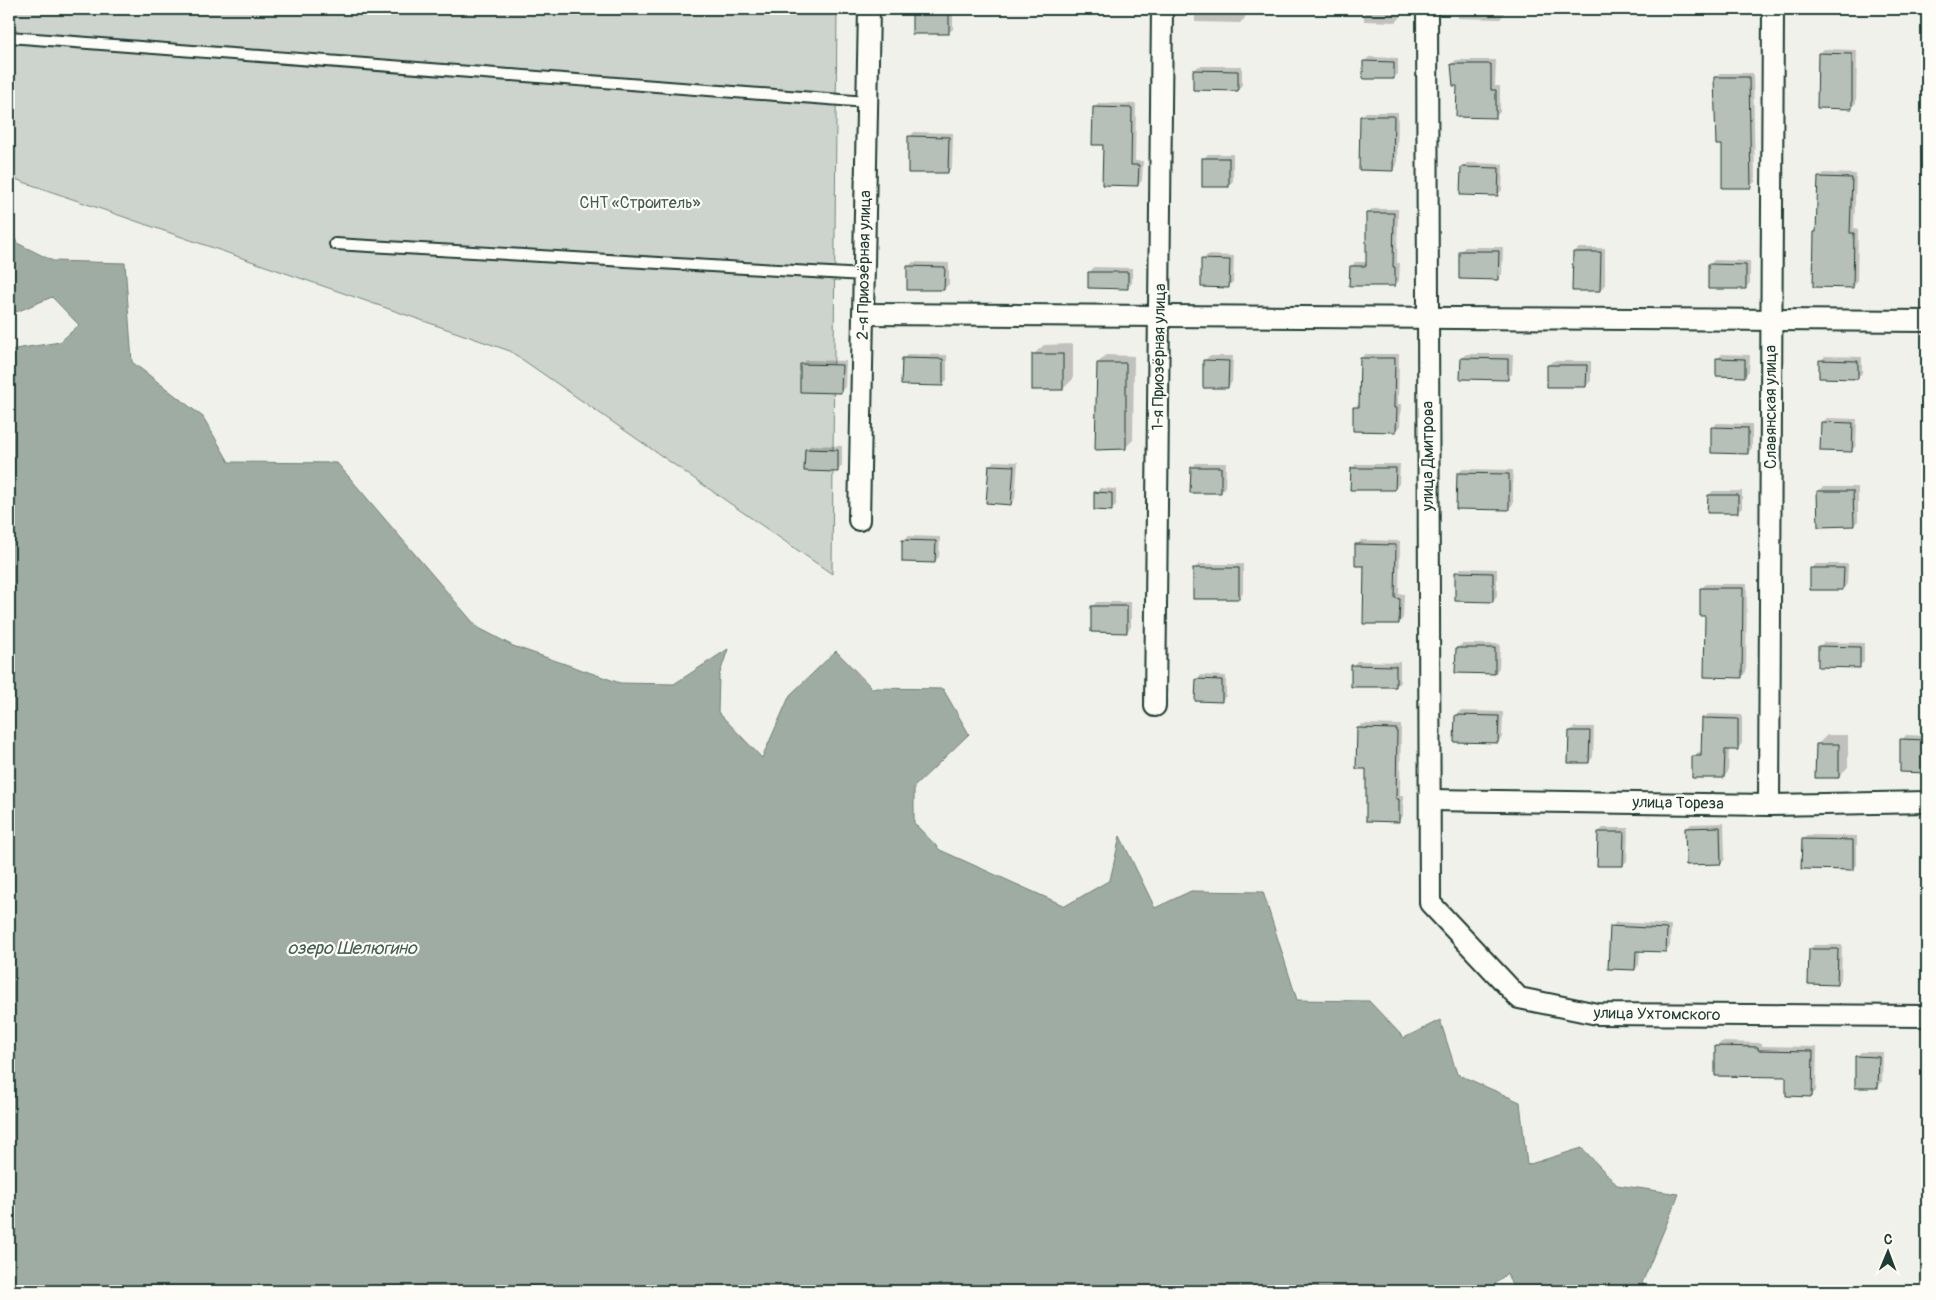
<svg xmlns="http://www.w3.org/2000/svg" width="1936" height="1300" viewBox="0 0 1936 1300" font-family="Pangolin,sans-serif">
  <rect width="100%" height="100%" fill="#f0f1eb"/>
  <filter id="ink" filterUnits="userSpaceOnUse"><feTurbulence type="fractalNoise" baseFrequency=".02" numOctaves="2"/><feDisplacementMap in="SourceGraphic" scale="10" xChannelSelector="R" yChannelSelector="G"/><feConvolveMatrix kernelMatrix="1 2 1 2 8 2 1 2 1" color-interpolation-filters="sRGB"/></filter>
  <g filter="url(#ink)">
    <path fill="#cdd3cd" stroke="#768880" d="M9,9H837L832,574L510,351L9,177Z"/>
    <path fill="#9faca4" stroke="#6c8077" d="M9,225L17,243L53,261L125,263L132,362L203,417L229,462L337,463L477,627L513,646L620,683L674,684L728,649L719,676L718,712L762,758L790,695L836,651L872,688L943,689L969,734L914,787V823L940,850L1065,906L1110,880L1120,836L1155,908L1191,891L1263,892L1297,1000L1369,1001L1404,1038L1440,1020L1457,1074L1520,1102L1527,1165L1582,1148L1617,1185L1679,1194L1642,1283L1652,1291H1514L1507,1273L1489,1290L1481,1291H9V350L60,342L79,325L52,297L9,315Z"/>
    <g fill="#0003">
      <path d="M913,9H953V29L948,33H913Z"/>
      <path d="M1195,9H1245V18L1240,23L1195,22Z"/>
      <path d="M1364,9H1401V17L1396,22L1364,21Z"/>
      <path d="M1458,9H1505L1504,14L1500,19L1458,18Z"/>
      <path d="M1824,49L1857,50L1856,103L1851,107L1819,54Z"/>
      <path d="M1369,57L1398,58V74L1393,78L1364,62Z"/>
      <path d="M1456,60H1496L1495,86H1500V112L1495,117L1458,84L1452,64Z"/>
      <path d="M1199,66H1242V85L1237,90L1194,70Z"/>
      <path d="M1720,73H1753L1755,182L1750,186L1723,144L1715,78Z"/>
      <path d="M1099,103L1136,104L1135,161H1143L1142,180L1138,185L1104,144L1094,108Z"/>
      <path d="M1366,112H1398L1397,165L1392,170L1361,116Z"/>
      <path d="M914,132L953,133L952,167L948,172L910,137Z"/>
      <path d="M1208,154H1233V181L1228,186L1203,159Z"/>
      <path d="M1467,163L1503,164L1502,190L1498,195L1462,168Z"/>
      <path d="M1824,173L1856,174L1854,228L1858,229L1857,282L1853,287L1815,232L1817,231L1819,178Z"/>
      <path d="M1372,209H1398L1397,263H1400L1399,281L1395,285L1351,267L1355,262H1367L1368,213Z"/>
      <path d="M1465,247H1503L1502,274L1498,278L1461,251Z"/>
      <path d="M1579,248H1605V285L1600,290L1574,252Z"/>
      <path d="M1207,255L1234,256L1233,282L1228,287L1203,260Z"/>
      <path d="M1714,260L1750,261V283L1745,288L1710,265Z"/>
      <path d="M913,262L949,263V284L944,289L908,267Z"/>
      <path d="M1094,267L1132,268V283L1127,288L1090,272Z"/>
      <path d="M1073,344V379L1063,389L1034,354L1044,345Z"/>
      <path d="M908,354L947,355V380L942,385L903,359Z"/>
      <path d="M1365,354H1399L1398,404H1401L1400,426L1396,431L1355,408L1359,403L1361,358Z"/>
      <path d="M1467,354H1513L1512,374L1508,378L1462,358Z"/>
      <path d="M1722,354L1750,355L1749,371L1745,376L1717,359Z"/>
      <path d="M1106,355L1134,356L1133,440L1125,448L1098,363Z"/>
      <path d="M1209,356H1233L1232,382L1228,387L1204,361Z"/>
      <path d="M1825,356L1862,357V373L1857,378L1821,361Z"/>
      <path d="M806,360L846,361L845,387L841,391L801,365Z"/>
      <path d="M1553,361H1591V381L1586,386L1548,365Z"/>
      <path d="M1827,418L1857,419L1856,446L1851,451L1822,423Z"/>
      <path d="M1717,423L1752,424V448L1748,453L1712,428Z"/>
      <path d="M811,445L842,446V466L837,471L806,450Z"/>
      <path d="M994,461L1018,462L1015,499L1011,504L990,465Z"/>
      <path d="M1196,463H1226L1225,488L1221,492L1192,467Z"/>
      <path d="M1356,464H1400L1399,484L1395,489L1352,468Z"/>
      <path d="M1463,469L1513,470V504L1508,509L1458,473Z"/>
      <path d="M1823,487H1858V521L1854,525L1818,492Z"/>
      <path d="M1100,488L1116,489V505L1111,509L1096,493Z"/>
      <path d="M1713,491H1742V508L1737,512L1709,495Z"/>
      <path d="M908,536L940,537L939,557L935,561L904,541Z"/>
      <path d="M1361,540L1400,541L1399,594H1404L1403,618L1399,623L1365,565L1357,545Z"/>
      <path d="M1199,564H1243V593L1239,598L1194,569Z"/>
      <path d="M1816,564H1848L1847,584L1843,589L1812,568Z"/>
      <path d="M1461,568L1497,569V596L1492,601L1457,573Z"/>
      <path d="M1706,584H1747L1746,672L1741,677L1706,614L1702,588Z"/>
      <path d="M1097,602H1131V627L1126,632L1092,606Z"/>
      <path d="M1824,642L1864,643V662L1859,666L1819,647Z"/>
      <path d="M1462,644H1500L1499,668L1495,673L1457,648Z"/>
      <path d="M1357,661L1400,662V682L1396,686L1353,666Z"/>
      <path d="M1201,675L1226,676V696L1221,701L1197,680Z"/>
      <path d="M1460,711L1503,712L1502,737L1498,742L1456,716Z"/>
      <path d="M1708,714L1742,715V744L1737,749H1729L1728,772L1724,777L1694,757L1698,752H1703V719Z"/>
      <path d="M1362,724L1401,725L1400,795H1403V816L1398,821L1368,767L1358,728Z"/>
      <path d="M1575,727H1594L1593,757L1589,762L1570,731Z"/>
      <path d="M1827,735H1848V767L1838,777L1817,745Z"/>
      <path d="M1906,735L1927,736V771H1901L1902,740Z"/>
      <path d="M1724,823L1725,859L1721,863L1687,828L1691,824Z"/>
      <path d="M1603,828H1628L1627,861L1623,865L1599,832Z"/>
      <path d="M1808,835L1857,836V864L1852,869L1803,839Z"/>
      <path d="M1927,909V950H1926L1927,910Z"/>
      <path d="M1616,922L1671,925L1670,946L1665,951L1640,950L1639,965L1635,969L1612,927Z"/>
      <path d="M1814,945H1842L1841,979L1837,983L1810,949Z"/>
      <path d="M1721,1042L1762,1043V1046L1817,1047L1816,1091L1812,1095L1788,1076L1717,1047Z"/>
      <path d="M1861,1052H1883L1882,1082L1878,1087L1856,1057Z"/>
      <path d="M1927,1053V1118L1922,1117L1923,1058Z"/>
    </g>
    <g fill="#b6bfb8" stroke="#1f3d34">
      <rect x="912" y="9" width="37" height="25"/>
      <path d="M1818,53L1852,54V109L1817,108Z"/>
      <path d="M1363,61L1394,62V79H1363Z"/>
      <path d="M1451,64H1491V90H1496V118L1456,117L1457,86H1453Z"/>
      <path d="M1193,70L1238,71V91L1193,90Z"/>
      <path d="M1714,77H1749L1751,188H1722V145H1716Z"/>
      <path d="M1093,107L1132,108L1131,165H1139L1138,186L1102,185L1103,145H1092Z"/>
      <path d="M1360,116H1394L1393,171L1359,170Z"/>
      <path d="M908,136L949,137L948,173H908Z"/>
      <rect x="1202" y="158" width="27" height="29"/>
      <path d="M1461,167L1499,168L1498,196L1460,195Z"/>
      <path d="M1818,177L1852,178L1850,233H1854L1853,288L1813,287L1814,232H1816Z"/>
      <path d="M1366,213H1394L1393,267H1395V286H1349L1350,266H1366Z"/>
      <path d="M1459,251H1499L1498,280L1459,279Z"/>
      <path d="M1573,252H1601L1600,291H1572Z"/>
      <path d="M1201,259L1230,260L1229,288L1201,287Z"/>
      <path d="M1708,264L1746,265V289H1708Z"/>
      <path d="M907,266L945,267L944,290H907Z"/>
      <path d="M1088,272H1128V289L1088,288Z"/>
      <rect x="1032" y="354" width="31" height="36"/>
      <path d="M902,358L943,359V386L901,385Z"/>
      <path d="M1360,358H1395L1394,408H1397L1396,432L1353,431V407H1359Z"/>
      <path d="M1461,358L1508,359V380L1460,379Z"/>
      <path d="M1716,358L1745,359V377L1716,376Z"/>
      <path d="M1203,360L1229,361L1228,388H1203Z"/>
      <path d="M1819,360L1858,361V379L1819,378Z"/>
      <path d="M1097,363H1126V449L1095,450Z"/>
      <path d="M800,364L842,365L841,393L800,392Z"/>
      <path d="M1547,365H1587L1586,387H1547Z"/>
      <path d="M1821,422L1853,423L1852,452L1820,451Z"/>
      <path d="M1711,427L1748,428V454L1711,453Z"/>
      <path d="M805,449L838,450V472L804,471Z"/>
      <path d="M989,465L1014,466L1011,505L986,503Z"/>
      <path d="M1191,467H1221V493H1190Z"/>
      <path d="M1351,468H1396L1395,490H1350Z"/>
      <path d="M1457,473L1509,474V510L1456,509Z"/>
      <path d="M1817,491H1853L1854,526L1818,527Z"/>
      <path d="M1094,492L1112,493V511L1094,510Z"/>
      <path d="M1708,495H1738V513H1707Z"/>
      <path d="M902,540L936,541L935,563L902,562Z"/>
      <path d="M1355,544L1396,545L1395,598L1400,599L1399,624H1363L1364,566H1355Z"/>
      <rect x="1193" y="568" width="46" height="31"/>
      <path d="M1810,568H1844L1843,590H1810Z"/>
      <path d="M1455,572L1493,573V602L1455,601Z"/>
      <path d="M1700,588H1743L1742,678L1704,677L1705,616H1700Z"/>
      <path d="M1091,606H1127V633L1091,632Z"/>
      <path d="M1818,646L1860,647V668L1818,667Z"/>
      <path d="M1456,648H1495V674L1455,673Z"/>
      <path d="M1351,665L1396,666V687H1351Z"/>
      <path d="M1196,679L1222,680V702L1195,701Z"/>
      <path d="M1455,715L1499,716L1498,743L1454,742Z"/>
      <path d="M1702,718L1738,719V750H1725L1724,778H1692V756H1701Z"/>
      <path d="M1357,728L1397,729L1396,799H1399V822L1366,821V769H1356Z"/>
      <path d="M1569,731H1590L1589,763H1568Z"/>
      <path d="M1900,739L1927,740V773L1900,772Z"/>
      <path d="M1816,744H1839V778H1815Z"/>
      <path d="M1720,827L1721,864L1686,865L1685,828Z"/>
      <path d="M1598,832H1624L1623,866H1597Z"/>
      <path d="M1802,839L1853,840V870L1801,869Z"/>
      <path d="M1610,926L1667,929L1666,952L1636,951L1635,970L1608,969Z"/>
      <path d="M1809,949H1838L1837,985L1808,984Z"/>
      <path d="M1715,1046L1758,1047V1050L1813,1051L1812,1097L1786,1096V1077L1715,1076Z"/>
      <path d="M1855,1056L1879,1057L1878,1088H1855Z"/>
    </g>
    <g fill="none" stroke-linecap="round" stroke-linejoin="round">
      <defs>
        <g id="lane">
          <path d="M9,37L867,102"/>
          <path d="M335,244L864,275"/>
        </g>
        <g id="street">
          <path d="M1427,9L1430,903L1519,998L1597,1014L1927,1016"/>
          <path d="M863,314L1927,321"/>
          <path d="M859,520L869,9"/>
          <path d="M1155,706L1162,9"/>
          <path d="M1430,800L1769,805L1927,802"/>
          <path d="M1769,805L1773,9"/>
        </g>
      </defs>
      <use href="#lane" stroke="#1f3d34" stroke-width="14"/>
      <use href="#street" stroke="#1f3d34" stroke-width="24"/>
      <use href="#lane" stroke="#fdfcf7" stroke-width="10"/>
      <use href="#street" stroke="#fdfcf7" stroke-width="20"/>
    </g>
  </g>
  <g text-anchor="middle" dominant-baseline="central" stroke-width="4.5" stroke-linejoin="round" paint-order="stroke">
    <g font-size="16" fill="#425b53" stroke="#fdfcf7">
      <text x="640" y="203">СНТ «Строитель»</text>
    </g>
    <g font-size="16" fill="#1f3d34" stroke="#fdfcf7">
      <text transform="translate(864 265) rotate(-89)">2-я Приозёрная улица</text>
      <text transform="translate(1159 357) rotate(-89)">1-я Приозёрная улица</text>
      <text transform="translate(1771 407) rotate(-90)">Славянская улица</text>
      <text transform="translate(1428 456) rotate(-90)">улица Дмитрова</text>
      <text transform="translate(1678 803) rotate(1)">улица Тореза</text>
      <text transform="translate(1657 1014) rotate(1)">улица Ухтомского</text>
    </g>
    <g font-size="18" font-style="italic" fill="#455e56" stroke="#fdfcf7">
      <text x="352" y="948">озеро Шелюгино</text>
    </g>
  </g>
  <rect width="1936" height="1300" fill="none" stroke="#fdfcf7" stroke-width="30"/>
  <rect x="15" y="15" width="1906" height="1270" fill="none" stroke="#1f3d34" stroke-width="2" filter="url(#ink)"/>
  <g transform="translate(1888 1252) rotate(1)" stroke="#fdfcf7" stroke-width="4" paint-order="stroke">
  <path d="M0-4L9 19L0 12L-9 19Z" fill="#1f3d34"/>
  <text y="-8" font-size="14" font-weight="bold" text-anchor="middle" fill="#1f3d34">С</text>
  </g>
</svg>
